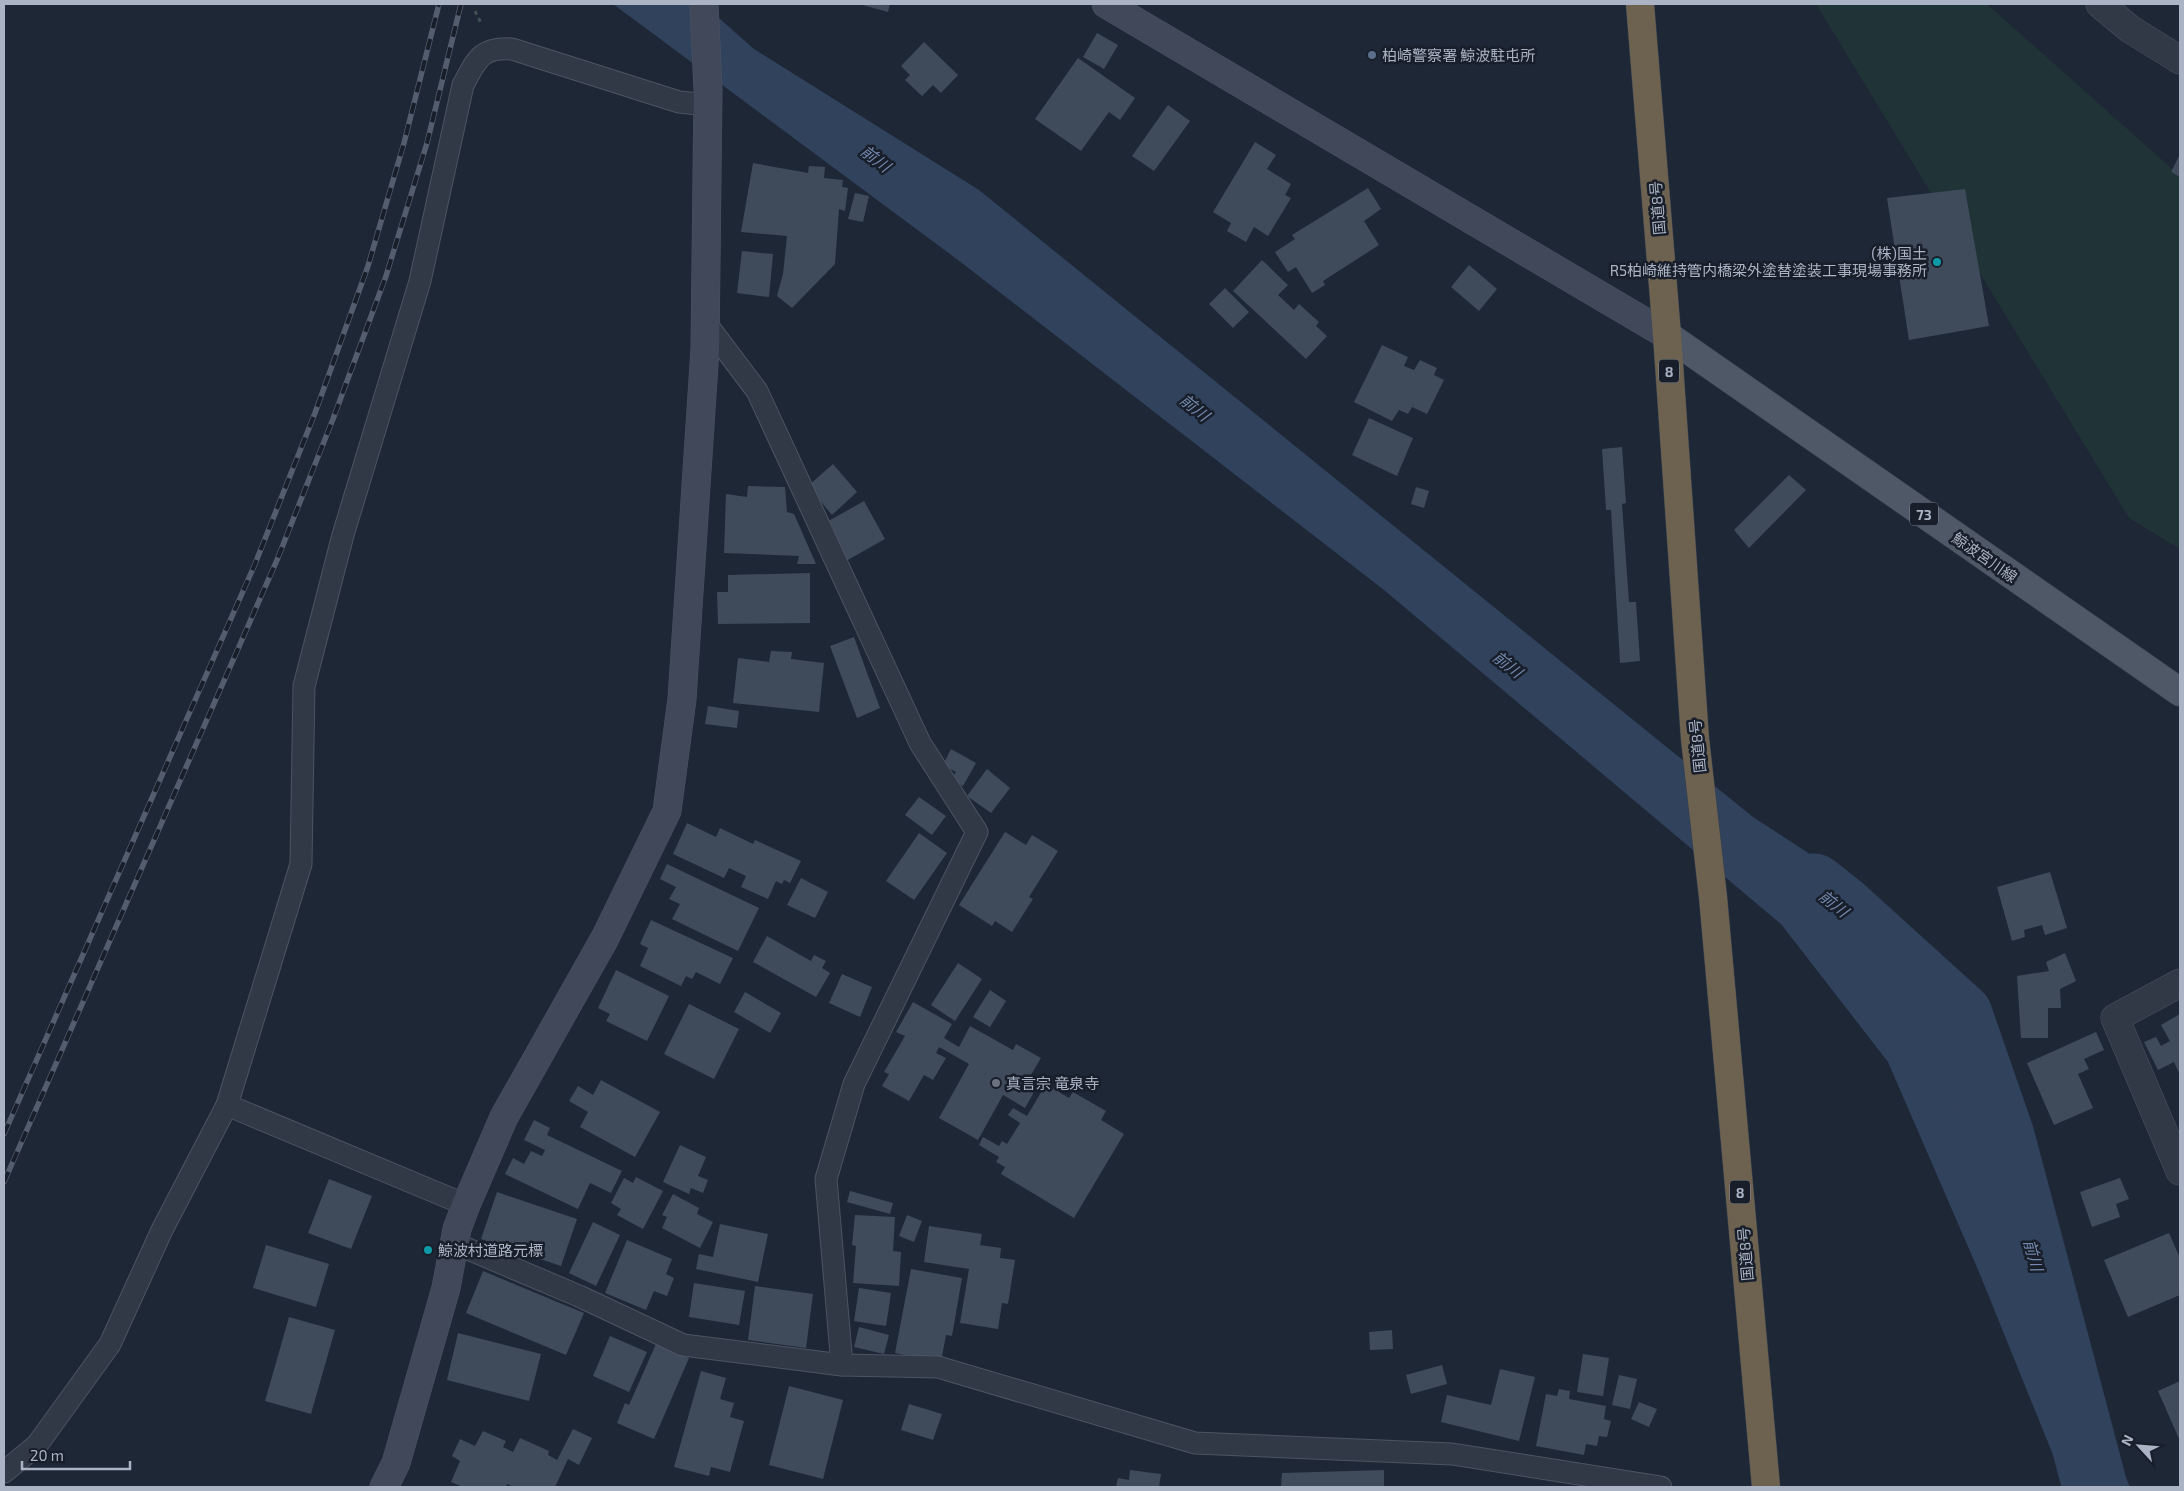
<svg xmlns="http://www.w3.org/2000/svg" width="2184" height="1491" viewBox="0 0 2184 1491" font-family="'Exo 2','Noto Sans JP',sans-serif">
  <rect width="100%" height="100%" fill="#1e2736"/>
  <path fill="#203337" d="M1816,4H1987L2180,176V549L2129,518Z"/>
  <path fill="#31425d" d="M613,4H703L754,49L979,190L1753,817L1842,875L1928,1022L2130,1487H2066L1979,1272L1888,1062L1781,924L1384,590L962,263Z"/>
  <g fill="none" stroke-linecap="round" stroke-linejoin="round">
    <path stroke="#31425d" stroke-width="65" d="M1814,886L1843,909L1960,1015L2002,1136L2095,1487"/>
  </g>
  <g fill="#3f4a5b">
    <path d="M859,4H890L888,12Z"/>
    <path d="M1097,33L1118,45L1104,69L1083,57Z"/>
    <path d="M924,42L958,75L941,93L933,85L922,96L905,80L910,75L901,66Z"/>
    <path d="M1078,58L1135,98L1120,120L1109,112L1081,151L1035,119Z"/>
    <path d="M1168,105L1190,121L1154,171L1132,156Z"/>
    <path d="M1255,142L1276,155L1267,169L1291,184L1285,195L1291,198L1268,236L1254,227L1246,242L1227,231L1231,223L1213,212Z"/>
    <path d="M2180,154V177L2171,172Z"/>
    <path d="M753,163L808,173L809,166L825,167L824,178L843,180L842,187L848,188L845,211L839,209L835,264L792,308L777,296L783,274L787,236L741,232Z"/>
    <path d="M1368,188L1381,209L1364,221L1379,245L1323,281L1325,285L1312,293L1296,267L1288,272L1275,252L1295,239L1292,235Z"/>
    <path d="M1965,189L1989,326L1909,340L1887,198Z"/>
    <path d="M855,193L869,196L863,222L848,219Z"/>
    <path d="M742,251L773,254L769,297L737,293Z"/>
    <path d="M1262,260L1288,285L1278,295L1294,310L1299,304L1319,322L1316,326L1327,336L1306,359L1233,291Z"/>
    <path d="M1469,265L1497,289L1479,311L1451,287Z"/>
    <path d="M1225,288L1249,312L1233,328L1209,304Z"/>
    <path d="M1382,345L1408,357L1404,366L1414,370L1420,360L1437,368L1434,375L1444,380L1427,414L1412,407L1408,414L1399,410L1392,421L1354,402Z"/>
    <path d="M1369,418L1413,438L1397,476L1352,455Z"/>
    <path d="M1622,447L1626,503L1622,504L1629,602H1636L1640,661L1620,663L1611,510H1606L1602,449Z"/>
    <path d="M833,464L857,492L832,515L808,486Z"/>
    <path d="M1789,475L1806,490L1749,548L1734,530Z"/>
    <path d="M748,486L785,487L787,512L794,514L816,564H797L799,556L724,553L726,494L747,497Z"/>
    <path d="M1416,487L1429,491L1424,508L1411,504Z"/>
    <path d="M864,501L885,539L846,561L825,523Z"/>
    <path d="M810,573V623L718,624L717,592H728V575Z"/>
    <path d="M854,637L880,708L857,718L830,646Z"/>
    <path d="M771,651L792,652L791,659L824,663L819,712L733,703L738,658L769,662Z"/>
    <path d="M708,706L739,711L737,728L705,724Z"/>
    <path d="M951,749L976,763L963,786L951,780L956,772L943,765Z"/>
    <path d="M987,769L1010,788L991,813L967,796Z"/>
    <path d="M919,797L946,816L932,835L905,815Z"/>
    <path d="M687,823L716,837L720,828L753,844L755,840L801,861L790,883L784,880L782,884L776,881L768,899L741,887L746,876L729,868L724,878L673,854Z"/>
    <path d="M1005,832L1026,845L1032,835L1058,851L1029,897L1033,899L1012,932L995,921L992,926L959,905Z"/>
    <path d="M919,833L947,853L914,900L886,881Z"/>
    <path d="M667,864L759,908L738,951L672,919L680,904L669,899L676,887L660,879Z"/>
    <path d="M2050,872L2067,928L2045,935L2042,925L2024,930L2025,937L2012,941L1997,887Z"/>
    <path d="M801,878L828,892L815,918L787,905Z"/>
    <path d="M651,920L733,958L720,984L696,972L692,979L686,976L681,986L640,966L648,948L640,944Z"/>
    <path d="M767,936L811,961L814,955L826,961L822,968L830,973L816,997L753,962Z"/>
    <path d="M2065,953L2076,981L2060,989L2061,1008H2048V1038H2021L2017,976L2049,971L2046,962Z"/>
    <path d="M958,963L982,979L955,1021L931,1005Z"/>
    <path d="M616,970L669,996L647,1041L606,1021L610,1014L598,1008Z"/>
    <path d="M842,974L872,987L860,1017L829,1003Z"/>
    <path d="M990,990L1006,1001L990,1027L973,1017Z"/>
    <path d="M745,992L781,1013L770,1033L734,1012Z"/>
    <path d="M913,1002L952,1024L944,1038L959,1047L970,1026L1013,1050L1016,1044L1041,1058L1028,1080L1038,1085L1025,1108L1003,1095L978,1140L939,1118L969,1064L939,1047L936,1053L946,1058L933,1080L924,1075L909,1101L882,1086L889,1074L884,1072L905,1036L896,1032Z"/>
    <path d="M689,1004L739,1029L714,1079L664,1054Z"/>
    <path d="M2180,1014V1075L2174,1062L2158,1070L2144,1042L2156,1037L2161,1046L2170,1041L2161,1025Z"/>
    <path d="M2096,1032L2104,1050L2084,1059L2089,1069L2078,1074L2093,1108L2054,1125L2027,1063Z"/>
    <path d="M601,1080L660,1112L635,1157L580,1127L588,1112L569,1101L578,1086L593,1095Z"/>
    <path d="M1046,1084L1069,1098L1073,1092L1106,1111L1101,1120L1124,1134L1074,1218L1001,1174L1005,1167L996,1162L999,1157L979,1145L983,1137L999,1146L1002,1141L1007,1144L1020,1123L1008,1115L1013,1108L1027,1116Z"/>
    <path d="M534,1120L550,1128L547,1135L622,1171L611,1193L590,1183L578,1209L505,1174L513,1158L524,1164L531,1151L542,1156L545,1150L524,1140Z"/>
    <path d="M680,1145L706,1157L698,1176L708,1180L703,1193L691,1188L689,1194L663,1182Z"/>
    <path d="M636,1177L663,1191L643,1229L617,1215L621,1209L611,1203L624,1178L633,1183Z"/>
    <path d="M2120,1178L2129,1199L2116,1204L2120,1217L2092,1227L2080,1192Z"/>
    <path d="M329,1179L372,1196L351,1249L308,1233Z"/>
    <path d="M850,1191L893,1203L890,1214L847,1202Z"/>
    <path d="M497,1192L577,1219L561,1266L481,1239Z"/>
    <path d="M673,1194L699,1208L697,1214L713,1222L700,1248L662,1228L667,1217L662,1215Z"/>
    <path d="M855,1215L895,1217L893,1251L901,1252L899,1286L853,1283L856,1246L852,1245Z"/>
    <path d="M907,1215L922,1221L914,1242L899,1236Z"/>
    <path d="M593,1222L620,1235L596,1286L569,1273Z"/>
    <path d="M720,1224L768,1234L758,1282L696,1269L699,1254L713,1257Z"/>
    <path d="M929,1226L982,1234L980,1245L1001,1248L1000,1258L1015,1260L1008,1304L1002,1303L998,1329L960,1323L969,1269L924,1262Z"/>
    <path d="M2169,1233L2180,1258V1295L2128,1317L2104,1260Z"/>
    <path d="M627,1240L672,1259L666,1274L674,1278L667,1296L654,1291L646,1310L605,1293Z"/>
    <path d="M266,1245L329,1264L316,1307L253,1288Z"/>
    <path d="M911,1269L962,1278L952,1336L946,1335L941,1362L895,1353Z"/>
    <path d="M483,1271L584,1313L566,1355L466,1313Z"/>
    <path d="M694,1283L745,1291L739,1325L689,1317Z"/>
    <path d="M755,1286L813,1294L806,1348L748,1340Z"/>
    <path d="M859,1288L891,1293L886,1326L854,1321Z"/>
    <path d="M289,1317L335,1330L311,1414L265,1401Z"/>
    <path d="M859,1327L889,1335L884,1354L854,1347Z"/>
    <path d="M1392,1330L1393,1349L1370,1350L1369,1332Z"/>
    <path d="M458,1333L541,1354L529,1401L447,1380Z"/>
    <path d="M610,1336L647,1352L629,1392L593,1376Z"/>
    <path d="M656,1344L689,1358L654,1439L617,1423L625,1403L629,1405Z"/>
    <path d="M1583,1354L1609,1358L1603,1396L1577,1392Z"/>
    <path d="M1442,1365L1447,1384L1411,1394L1406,1375Z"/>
    <path d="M1500,1369L1535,1377L1519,1441L1441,1422L1447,1395L1491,1405Z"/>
    <path d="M701,1371L726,1378L720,1399L734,1403L730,1417L744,1421L730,1472L711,1467L709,1476L674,1467Z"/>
    <path d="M1619,1375L1637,1379L1630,1409L1612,1405Z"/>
    <path d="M2180,1381V1441L2158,1391Z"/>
    <path d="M789,1386L843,1400L823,1479L769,1465Z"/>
    <path d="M1559,1389L1570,1391L1569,1399L1606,1406L1604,1419L1611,1421L1607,1437L1599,1436L1597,1446L1586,1444L1584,1455L1536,1446L1546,1394L1557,1396Z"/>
    <path d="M1639,1402L1657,1409L1649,1427L1631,1419Z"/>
    <path d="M909,1404L942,1414L933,1440L901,1430Z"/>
    <path d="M573,1429L592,1438L579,1465L568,1459L555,1487H514L507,1484L506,1487H463L451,1482L460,1461L452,1456L460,1439L475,1446L483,1431L506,1441L503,1447L513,1452L520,1438L549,1451L548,1455L557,1460Z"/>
    <path d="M1130,1470L1161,1474L1159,1487H1116L1118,1478L1129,1480Z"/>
    <path d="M1384,1470V1487H1281L1282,1473Z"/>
  </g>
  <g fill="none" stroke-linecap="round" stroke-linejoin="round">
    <defs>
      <g id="lane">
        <path d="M705,322L757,391L920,743L977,832L854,1084L826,1179L842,1365"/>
        <path d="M227,1105L466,1205"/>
        <path d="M454,1243L579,1296L683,1345L842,1365L938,1367L1195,1443L1452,1454L1661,1487"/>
        <path d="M4,1472L37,1445L110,1344L162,1230L227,1105L301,864L304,686L343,535L420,281L463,85C477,59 481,47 512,49L679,102L708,105"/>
      </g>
      <g id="street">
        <path d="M2100,4L2130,29L2180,60"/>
        <path d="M2180,983L2115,1018L2180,1171"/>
      </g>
      <g id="secondary">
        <path d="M1106,4L1667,335"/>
        <path d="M384,1487L396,1463L446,1288L457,1229L466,1205L504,1117L605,938L667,811L682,699L705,349L708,90L704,4"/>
      </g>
      <path id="primary" d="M1667,335L2180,692"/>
      <path id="highway" d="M1640,4L1667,335L1695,739L1713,897L1766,1487"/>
    </defs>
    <use href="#lane" stroke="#4c5462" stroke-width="23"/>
    <use href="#street" stroke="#4c5462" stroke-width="29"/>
    <use href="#secondary" stroke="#4c5462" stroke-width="29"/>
    <use href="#primary" stroke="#3b4250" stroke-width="29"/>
    <use href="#highway" stroke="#39414e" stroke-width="29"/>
    <path stroke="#3e5054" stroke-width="3" stroke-dasharray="4 4" stroke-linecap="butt" d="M475,11L481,23"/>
    <use href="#lane" stroke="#323946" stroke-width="21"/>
    <use href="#street" stroke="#323946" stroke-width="28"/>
    <use href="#secondary" stroke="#404859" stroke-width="28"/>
    <use href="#primary" stroke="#4f5867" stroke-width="28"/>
    <use href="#highway" stroke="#6c624f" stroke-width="28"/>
    <defs>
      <g id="rail">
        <path d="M4,1134L255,564L315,413L368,266L404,143L439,4"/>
        <path d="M4,1182L277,560L333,419L386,276L427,143L461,4"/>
      </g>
    </defs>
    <use href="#rail" stroke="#535d6e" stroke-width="5.5"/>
    <use href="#rail" stroke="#181e2a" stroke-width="4" stroke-dasharray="11" stroke-linecap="butt"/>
  </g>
  <circle fill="#5c6f8a" stroke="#181e2a" stroke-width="2" cx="1372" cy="55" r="5"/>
  <g fill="#0f9aa8" stroke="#181e2a" stroke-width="2">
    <circle cx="1937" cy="262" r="5"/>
    <circle cx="428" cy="1250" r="5"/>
  </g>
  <circle fill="#6b7280" stroke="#181e2a" stroke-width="2" cx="996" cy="1083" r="5"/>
  <g text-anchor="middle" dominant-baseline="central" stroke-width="5" stroke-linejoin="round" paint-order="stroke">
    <g fill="#181e2a" stroke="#7f8796" stroke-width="1">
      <rect x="1659" y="359.5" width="20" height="23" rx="4"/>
      <rect x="1910" y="502.5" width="28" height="23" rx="4"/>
      <rect x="1730" y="1180.5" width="20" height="23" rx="4"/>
    </g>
    <g font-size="14" font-weight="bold" fill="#abb4c4">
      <text x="1669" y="371">8</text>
      <text x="1924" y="514">73</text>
      <text x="1740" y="1192">8</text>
    </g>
    <g font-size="15" fill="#abb4c4" stroke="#181e2a" text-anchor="start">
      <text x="1382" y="55">柏崎警察署 鯨波駐屯所</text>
      <text x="1927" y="253" text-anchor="end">(株)国土<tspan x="1927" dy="17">R5柏崎維持管内橋梁外塗替塗装工事現場事務所</tspan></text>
      <text x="1006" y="1083">真言宗 竜泉寺</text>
      <text x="438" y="1250">鯨波村道路元標</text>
    </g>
    <g font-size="15" fill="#abb4c4" stroke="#181e2a">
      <text transform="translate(1657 208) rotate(-95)">国道8号</text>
      <text transform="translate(1985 557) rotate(35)">鯨波宮川線</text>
      <text transform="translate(1697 746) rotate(-96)">国道8号</text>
      <text transform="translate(1745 1254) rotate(-95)">国道8号</text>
    </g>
    <g font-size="16" font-style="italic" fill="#7389ad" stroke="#181e2a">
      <text transform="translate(876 158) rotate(37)">前川</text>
      <text transform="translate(1195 407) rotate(39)">前川</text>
      <text transform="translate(1508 664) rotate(38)">前川</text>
      <text transform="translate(1834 903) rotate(39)">前川</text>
      <text transform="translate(2034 1255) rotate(75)">前川</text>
    </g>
  </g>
  <rect width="2184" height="1491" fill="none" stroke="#abb4c4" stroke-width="10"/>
  <g transform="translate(2139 1446) rotate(296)" stroke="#181e2a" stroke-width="4" paint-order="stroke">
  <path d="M0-4L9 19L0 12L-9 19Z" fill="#abb4c4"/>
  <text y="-8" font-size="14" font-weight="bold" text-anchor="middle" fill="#abb4c4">N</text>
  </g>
  <path d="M22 1461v8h108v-8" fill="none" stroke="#abb4c4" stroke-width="2.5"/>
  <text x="30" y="1461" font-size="15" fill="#abb4c4" stroke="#181e2a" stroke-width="4" paint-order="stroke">20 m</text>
</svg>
